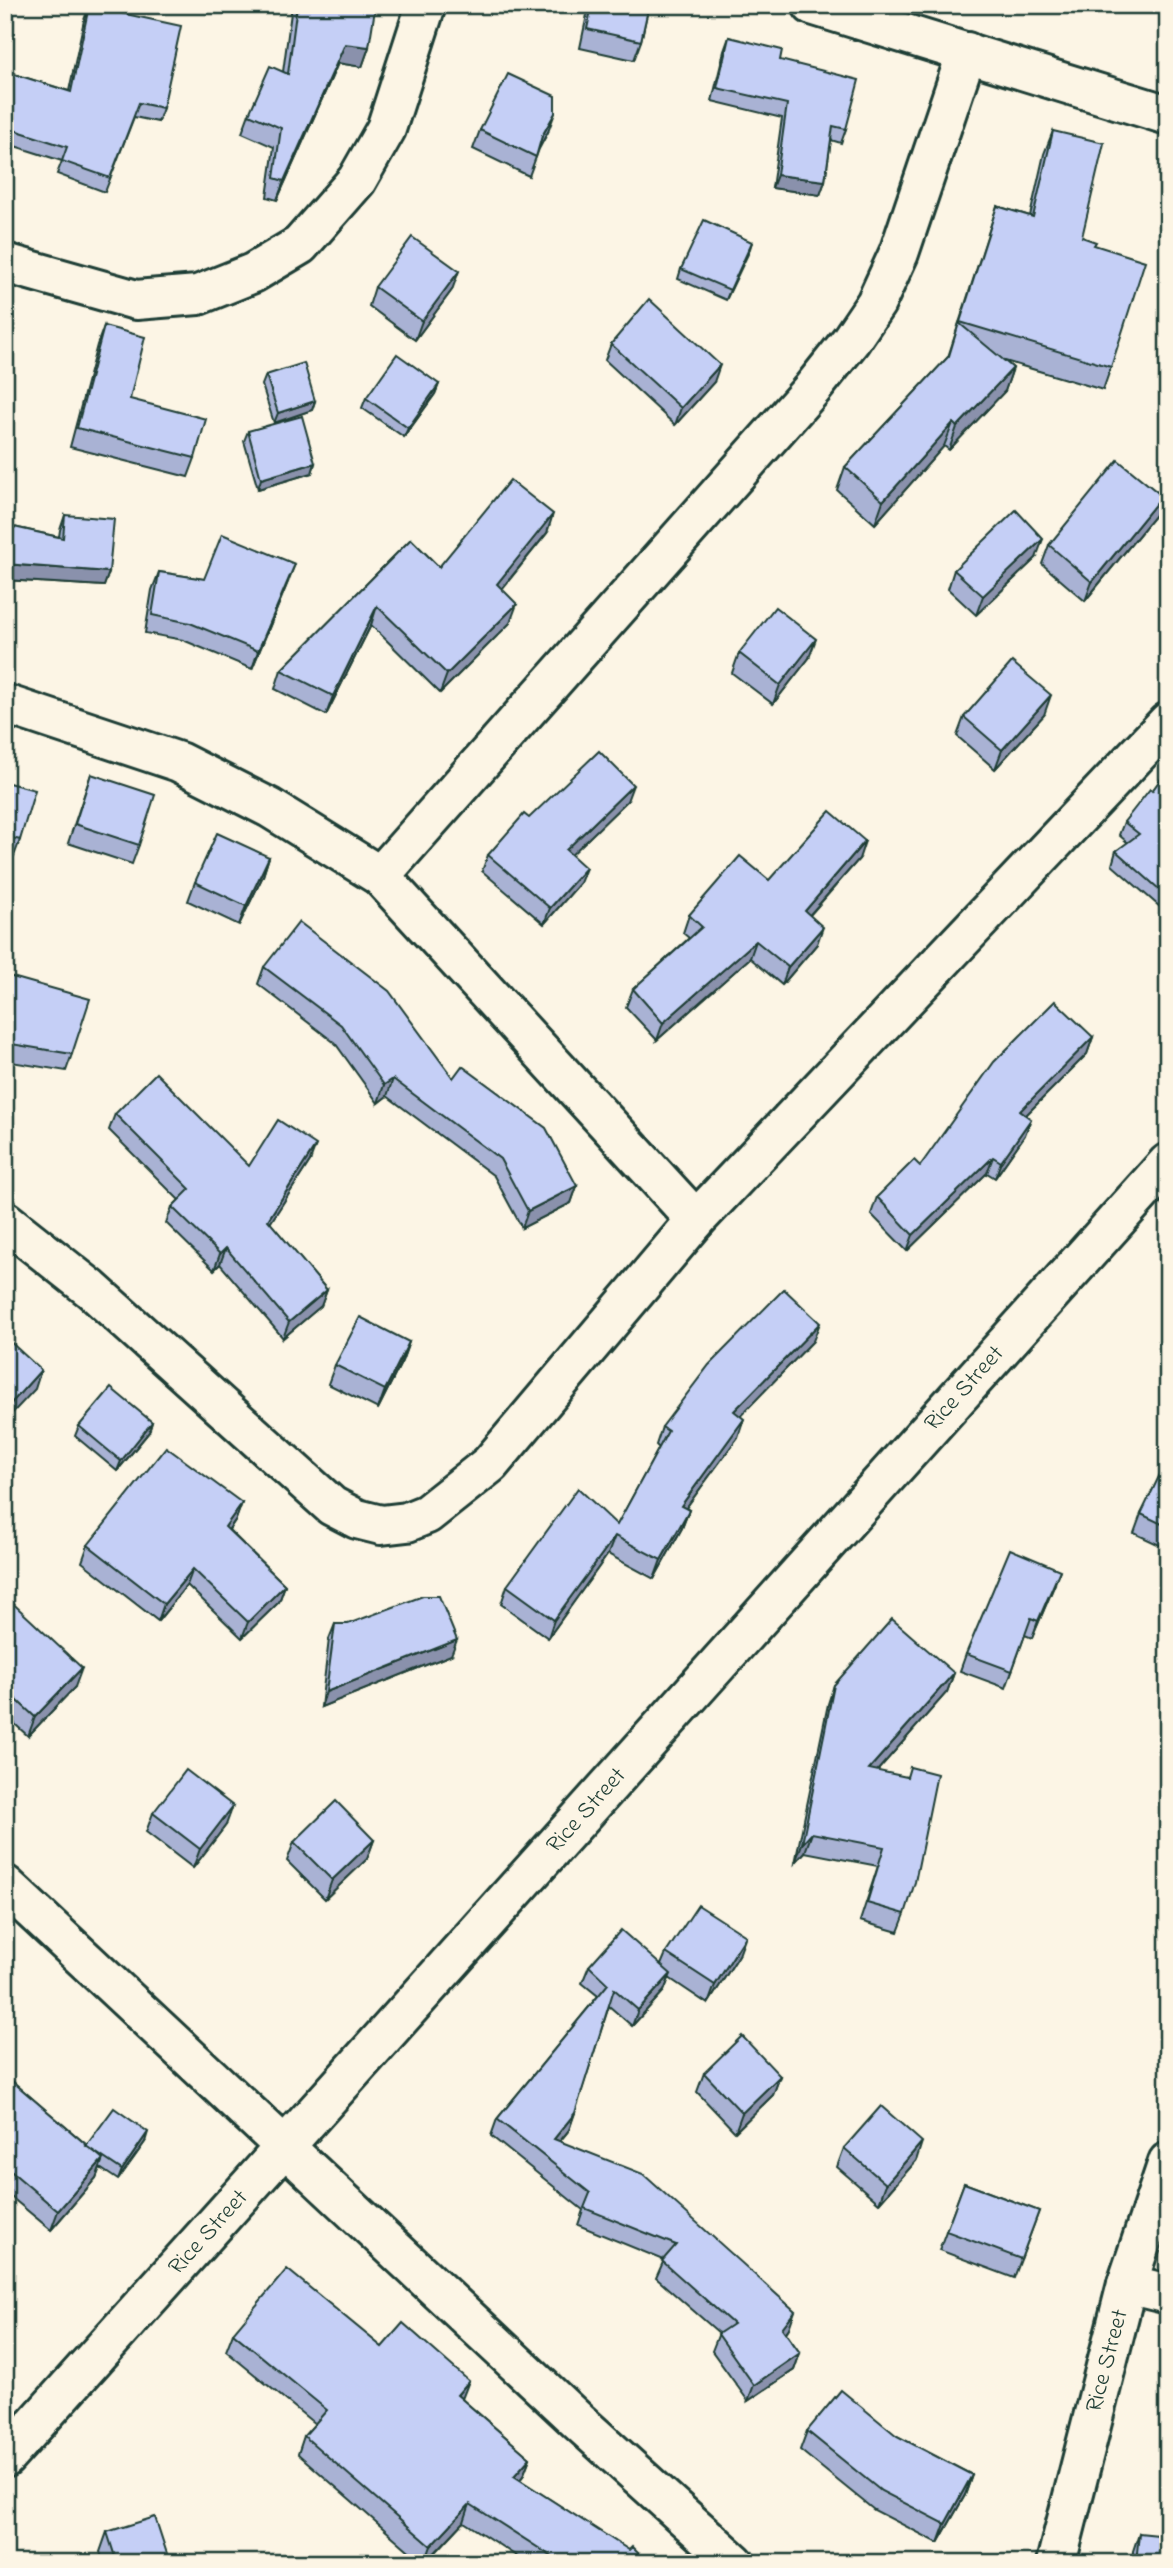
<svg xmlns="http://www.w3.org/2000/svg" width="1173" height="2568" viewBox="0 0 1173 2568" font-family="'Indie Flower',sans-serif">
  <rect width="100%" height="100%" fill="#fcf5e5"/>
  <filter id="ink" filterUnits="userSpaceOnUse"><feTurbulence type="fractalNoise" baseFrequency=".0143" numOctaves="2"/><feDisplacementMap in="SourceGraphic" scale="14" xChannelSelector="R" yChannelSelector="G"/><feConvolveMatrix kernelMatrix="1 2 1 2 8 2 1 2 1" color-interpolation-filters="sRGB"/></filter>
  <g filter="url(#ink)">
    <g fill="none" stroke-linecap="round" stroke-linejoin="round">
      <defs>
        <g id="minor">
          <path d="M812,5L1168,115"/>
          <path d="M5,263L136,300L198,295L253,273L300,245L357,180L386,129L426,5"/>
          <path d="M5,704L179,762L270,808L380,876L696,1220"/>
          <path d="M380,876L812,389L851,340L876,303L899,253L967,52"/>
          <path d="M5,1221L91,1289L332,1506L357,1519L381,1525L407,1522L427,1514L490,1464L696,1220L1168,722"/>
          <path d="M5,1885L579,2422L735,2563"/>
          <path d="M1127,2284L1168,2294"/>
          <path d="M5,2458L1168,1163"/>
          <path d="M1056,2563L1127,2284L1168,2162"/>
        </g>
      </defs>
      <use href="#minor" stroke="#1f3d34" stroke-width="44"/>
      <use href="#minor" stroke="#fcf5e5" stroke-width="38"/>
    </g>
    <g fill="#a9b2d4" stroke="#1f3d34" stroke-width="2">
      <path d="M292,5H367L369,47L362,67L338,63L277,200L267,197L274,147L242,133L249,114L283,72Z"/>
      <path d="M589,5H649L641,41L634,60L580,48Z"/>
      <path d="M1111,5H1127L1125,11Z"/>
      <path d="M89,6L163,108L158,122L134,117L105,192L57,174L62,161L5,143V71L69,91L84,20Z"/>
      <path d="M729,37L780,60L846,129L841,143L831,140L825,181L820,195L772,188L782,118L712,101L724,51Z"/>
      <path d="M480,130L548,132L539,149L529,176L473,149Z"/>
      <path d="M1053,131L1082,237L1094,245L1111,367L1103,390L1005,361L1013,368L1005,391L949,450L944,446L875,524L837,490L845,467L948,357L997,206L1030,216L1044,154Z"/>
      <path d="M752,242L726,300L678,279L681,269Z"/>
      <path d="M375,287L452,290L415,340L369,306Z"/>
      <path d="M104,326L130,399L195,458L188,477L70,447L97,345Z"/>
      <path d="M611,344L714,382L675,425L605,360Z"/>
      <path d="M266,375L315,401L312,410L274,423L262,385Z"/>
      <path d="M439,384L435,394L404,437L362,408L366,398Z"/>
      <path d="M248,431L315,463L312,473L258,489L244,441Z"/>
      <path d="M1162,496L1155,515L1085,601L1042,564L1049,545Z"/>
      <path d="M65,515L109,572L104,586L5,580V525L59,537L60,530Z"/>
      <path d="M547,533L502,589L510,623L440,693L371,625L326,715L275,689L281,670L411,539L439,567Z"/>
      <path d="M1036,558L976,615L948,589L954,570Z"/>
      <path d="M159,572L204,579L288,582L252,669L183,640L145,633L152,590Z"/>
      <path d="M739,653L809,658L773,704L732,673Z"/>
      <path d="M1044,715L995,769L957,736L964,717Z"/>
      <path d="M1168,769V914L1112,865L1116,851L1128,843L1119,835L1124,822L1152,791Z"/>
      <path d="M91,774L139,845L132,864L68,843Z"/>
      <path d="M5,782L20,840L14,856L5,853Z"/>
      <path d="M627,801L571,855L580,883L544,924L482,871L488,855L529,818Z"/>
      <path d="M269,857L263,876L239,925L188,901L195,882Z"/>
      <path d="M859,859L810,915L817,944L782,985L750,958L657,1040L626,1007L633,989L689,938L683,933L689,915L769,880Z"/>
      <path d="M264,967L453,1078L577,1186L571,1203L522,1228L494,1176L387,1096L378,1103L335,1043L258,984Z"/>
      <path d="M5,975L72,1054L66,1071L5,1061Z"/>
      <path d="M1093,1037L1087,1054L1026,1115L1025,1135L995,1178L987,1173L907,1251L871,1214L877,1197Z"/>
      <path d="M115,1114L249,1166L310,1161L270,1223L327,1290L321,1306L283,1338L220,1264L214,1270L166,1223L172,1207L179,1200L109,1130Z"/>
      <path d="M813,1341L740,1416L738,1437L686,1508L689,1510L682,1528L654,1579L608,1554L548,1638L501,1604L507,1586L617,1525L659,1448L656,1445L662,1427Z"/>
      <path d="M409,1342L402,1361L378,1409L328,1384L335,1365Z"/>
      <path d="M152,1422L149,1432L117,1471L75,1436L79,1426Z"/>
      <path d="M1168,1467V1549L1134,1533L1141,1514Z"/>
      <path d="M242,1503L236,1519L229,1530L285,1585L279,1602L242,1638L187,1585L158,1621L82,1562L88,1545Z"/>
      <path d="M1054,1586L1032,1638L1025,1635L1006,1688L960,1671L966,1654Z"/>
      <path d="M5,1596L75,1687L28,1736L5,1715Z"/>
      <path d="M335,1624L451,1655L321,1707L329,1639Z"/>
      <path d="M954,1673L947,1692L877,1771L905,1914L898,1932L860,1921L878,1866L805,1852L795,1863L828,1704L834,1685Z"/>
      <path d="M153,1813L226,1825L193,1868L146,1832Z"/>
      <path d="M374,1840L367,1859L325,1899L287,1861L294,1842Z"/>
      <path d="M666,1953L739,1955L708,2004L669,1978L664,1991L632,2026L609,2006L569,2130L560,2141L789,2328L786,2333L800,2353L794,2370L748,2401L712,2351L719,2333L656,2278L664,2260L578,2225L583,2210L491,2136L497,2119L598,1996L582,1983L589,1966L661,1965Z"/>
      <path d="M704,2073L780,2076L773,2095L735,2132L697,2092Z"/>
      <path d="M5,2075L87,2145L145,2142L118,2180L100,2168L96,2178L51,2230L5,2192Z"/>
      <path d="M844,2148L916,2161L879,2203L837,2167Z"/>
      <path d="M964,2183L1039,2211L1014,2278L939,2250Z"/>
      <path d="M233,2333L382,2347L462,2399L530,2458L523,2476L520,2480L648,2563H527L464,2522L426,2563H423L298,2454L304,2436L315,2424L226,2351Z"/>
      <path d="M807,2431L897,2436L972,2475L965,2495L938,2543L874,2510L800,2450Z"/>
      <path d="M107,2532L170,2563H104L100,2552Z"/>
      <path d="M1139,2533L1168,2563H1132L1133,2551Z"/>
    </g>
    <g fill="#8a91ac" stroke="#1f3d34" stroke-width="2">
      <path d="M345,44L369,47L362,67L338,63L277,200L284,181Z"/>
      <path d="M555,113L548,132L535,155L542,136Z"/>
      <path d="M777,175L825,181L820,195L772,188Z"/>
      <path d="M752,242L749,252L726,300L730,290Z"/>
      <path d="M459,271L452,290L415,340L422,321Z"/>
      <path d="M720,365L714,382L675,425L681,408Z"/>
      <path d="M1013,368L1005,391L949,450L957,427Z"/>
      <path d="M439,384L435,394L404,437L408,428Z"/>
      <path d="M315,401L312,410L274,423L278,413Z"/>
      <path d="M953,423L944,446L875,524L883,501Z"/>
      <path d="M315,463L312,473L258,489L261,479Z"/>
      <path d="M1162,496L1155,515L1085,601L1092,582Z"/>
      <path d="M553,514L547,533L490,603L497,584Z"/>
      <path d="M1043,539L1036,558L976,615L983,596Z"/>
      <path d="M5,564L109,572L104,586L5,580Z"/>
      <path d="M295,564L288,582L252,669L258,651Z"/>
      <path d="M517,604L510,623L440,693L447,674Z"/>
      <path d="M377,606L371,625L326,715L333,696Z"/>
      <path d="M816,639L809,658L773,704L780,685Z"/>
      <path d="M1051,695L1044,715L995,769L1002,750Z"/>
      <path d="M633,785L627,801L560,866L566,850Z"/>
      <path d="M865,841L859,859L798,928L805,911Z"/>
      <path d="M269,857L263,876L239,925L246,906Z"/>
      <path d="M586,868L580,883L544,924L550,908Z"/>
      <path d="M823,927L817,944L782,985L788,967Z"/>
      <path d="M756,941L750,958L657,1040L663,1023Z"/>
      <path d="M1093,1037L1087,1054L1014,1127L1020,1111Z"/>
      <path d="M393,1079L387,1096L378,1103L384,1085Z"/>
      <path d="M1031,1119L1025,1135L995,1178L1001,1162Z"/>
      <path d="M316,1145L310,1161L262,1236L268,1220Z"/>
      <path d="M993,1157L987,1173L907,1251L913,1235Z"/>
      <path d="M577,1186L571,1203L522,1228L528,1211Z"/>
      <path d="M226,1248L220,1264L214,1270L220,1254Z"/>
      <path d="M327,1290L321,1306L283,1338L289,1322Z"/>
      <path d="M820,1323L813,1341L727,1430L734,1411Z"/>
      <path d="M409,1342L402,1361L378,1409L385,1390Z"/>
      <path d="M41,1370L35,1389L5,1421V1410Z"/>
      <path d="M744,1419L738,1437L674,1524L681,1506Z"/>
      <path d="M152,1422L149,1432L117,1471L121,1461Z"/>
      <path d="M242,1503L236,1519L219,1543L225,1527Z"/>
      <path d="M689,1510L682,1528L654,1579L661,1560Z"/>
      <path d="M615,1536L608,1554L548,1638L554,1620Z"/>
      <path d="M193,1569L187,1585L158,1621L164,1604Z"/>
      <path d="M1060,1570L1054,1586L1032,1638L1038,1621Z"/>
      <path d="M285,1585L279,1602L242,1638L248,1622Z"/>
      <path d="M457,1640L451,1655L321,1707L326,1692Z"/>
      <path d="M82,1668L75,1687L28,1736L35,1717Z"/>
      <path d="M954,1673L947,1692L862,1788L869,1769Z"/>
      <path d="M233,1806L226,1825L193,1868L200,1849Z"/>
      <path d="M812,1833L805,1852L795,1863L802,1844Z"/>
      <path d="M374,1840L367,1859L325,1899L332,1880Z"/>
      <path d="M746,1936L739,1955L708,2004L715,1985Z"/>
      <path d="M671,1974L664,1991L632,2026L638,2010Z"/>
      <path d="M780,2076L773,2095L735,2132L742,2113Z"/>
      <path d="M575,2113L569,2130L548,2156L554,2139Z"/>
      <path d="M148,2132L145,2142L118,2180L122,2170Z"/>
      <path d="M922,2142L916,2161L879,2203L886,2184Z"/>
      <path d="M103,2159L96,2178L51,2230L58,2211Z"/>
      <path d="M795,2311L789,2328L776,2345L782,2328Z"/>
      <path d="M800,2353L794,2370L748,2401L754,2385Z"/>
      <path d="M469,2381L462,2399L457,2395Z"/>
      <path d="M530,2458L523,2476L508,2494L514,2476Z"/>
      <path d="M972,2475L965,2495L938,2543L945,2524Z"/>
      <path d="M470,2504L464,2522L425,2563L431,2546Z"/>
    </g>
    <g fill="#c5cff6" stroke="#1f3d34" stroke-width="2">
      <path d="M297,5H367L375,9L369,47L345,44L284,181L274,178L281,128L249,114L270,66L288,74Z"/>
      <path d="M592,5H649L641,41L587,29Z"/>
      <path d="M89,6L181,26L163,108L139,103L110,178L62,161L67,147L5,127V71L71,92Z"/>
      <path d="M729,37L782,50L780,60L859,80L846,129L833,126L825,181L777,175L787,104L717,88Z"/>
      <path d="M508,74L555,96V113L542,136L536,157L480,130Z"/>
      <path d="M1053,131L1104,143L1082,237L1096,242L1094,245L1145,261L1111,367L960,322L997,206L1033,217Z"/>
      <path d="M704,220L752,242L730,290L681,269Z"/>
      <path d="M412,237L459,271L422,321L375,287Z"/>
      <path d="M649,299L720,365L681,408L611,344Z"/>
      <path d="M959,323L1013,368L957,427L953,423L883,501L845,467L949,356Z"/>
      <path d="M104,326L145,337L130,399L206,419L195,458L77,428Z"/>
      <path d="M397,354L439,384L408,428L366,398Z"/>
      <path d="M304,363L315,401L278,413L266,375Z"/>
      <path d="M302,416L315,463L261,479L248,431Z"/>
      <path d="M1118,460L1162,496L1092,582L1049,545Z"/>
      <path d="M510,480L553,514L497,584L517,604L447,674L377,606L333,696L281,670L411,539L439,567Z"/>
      <path d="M1016,510L1043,539L983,596L954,570Z"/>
      <path d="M65,515L114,519L109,572L5,564V525L63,538Z"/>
      <path d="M222,534L295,564L258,651L190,623L152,615L159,572L204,579Z"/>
      <path d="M775,607L816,639L780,685L739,653Z"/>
      <path d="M1012,662L1051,695L1002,750L964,717Z"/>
      <path d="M599,751L633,785L566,850L586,868L550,908L488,855L524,814L529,818Z"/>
      <path d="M1168,769V897L1116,851L1139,834L1124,822L1150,789L1152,791Z"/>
      <path d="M91,774L155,795L139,845L75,824Z"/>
      <path d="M5,782L35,790L20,840L5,836Z"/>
      <path d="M830,811L865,841L805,911L823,927L788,967L756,941L663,1023L633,989L702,927L689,915L740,856L769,880Z"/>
      <path d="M217,833L269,857L246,906L195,882Z"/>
      <path d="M299,922L389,991L453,1078L462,1066L546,1128L577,1186L528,1211L500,1159L393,1079L384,1085L341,1025L264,967Z"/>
      <path d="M5,975L90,999L72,1054L5,1043Z"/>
      <path d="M1055,1001L1093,1037L1020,1111L1031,1119L1001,1162L993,1157L913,1235L877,1197L914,1160L920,1166L994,1062Z"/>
      <path d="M156,1073L249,1166L278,1120L316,1145L268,1220L327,1290L289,1322L226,1248L220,1254L172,1207L190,1189L115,1114Z"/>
      <path d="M784,1289L820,1323L734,1411L744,1419L681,1506L689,1510L661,1560L615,1536L554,1620L507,1586L578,1488L617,1525L668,1431L662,1427L709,1365Z"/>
      <path d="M360,1317L409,1342L385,1390L335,1365Z"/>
      <path d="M5,1337L41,1370L5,1410Z"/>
      <path d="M111,1388L152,1422L121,1461L79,1426Z"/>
      <path d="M166,1447L242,1503L225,1527L285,1585L248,1622L193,1569L164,1604L88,1545Z"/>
      <path d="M1164,1466L1168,1467V1527L1141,1514Z"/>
      <path d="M1010,1549L1060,1570L1038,1621L1031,1618L1012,1671L966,1654Z"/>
      <path d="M5,1596L82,1668L35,1717L5,1689Z"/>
      <path d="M423,1596H439L457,1640L326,1692L335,1624H348Z"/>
      <path d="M892,1619L954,1673L869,1769L907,1777L910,1767L937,1774L915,1882L905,1914L867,1903L884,1847L812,1833L802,1844L834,1685Z"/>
      <path d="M186,1770L233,1806L200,1849L153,1813Z"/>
      <path d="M336,1801L374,1840L332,1880L294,1842Z"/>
      <path d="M698,1905L746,1936L715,1985L666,1953Z"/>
      <path d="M621,1930L671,1974L638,2010L614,1989L575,2113L554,2139L643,2174L795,2311L782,2328L800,2353L754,2385L718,2334L733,2324L662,2261L676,2245L584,2208L590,2193L497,2119L608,1984L589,1966Z"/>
      <path d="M742,2036L780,2076L742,2113L704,2073Z"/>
      <path d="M5,2075L103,2159L58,2211L5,2166Z"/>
      <path d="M881,2106L922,2142L886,2184L844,2148Z"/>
      <path d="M114,2108L148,2132L122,2170L86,2146Z"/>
      <path d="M964,2183L1039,2211L1021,2259L946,2231Z"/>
      <path d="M287,2269L382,2347L403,2323L469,2381L457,2395L530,2458L514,2476L629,2550L632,2547L648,2563H562L470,2504L431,2546L304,2436L327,2410L233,2333Z"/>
      <path d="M841,2390L897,2436L972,2475L945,2524L881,2491L807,2431Z"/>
      <path d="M155,2517L170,2563H117L107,2532Z"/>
      <path d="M1139,2533L1168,2536V2563H1136Z"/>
    </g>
  </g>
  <g text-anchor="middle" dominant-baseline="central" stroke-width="6" stroke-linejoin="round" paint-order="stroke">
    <g font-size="24" fill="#1f3d34" stroke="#fcf5e5">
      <text transform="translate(965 1389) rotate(-48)">Rice Street</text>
      <text transform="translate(587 1811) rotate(-48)">Rice Street</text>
      <text transform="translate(209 2233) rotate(-48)">Rice Street</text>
      <text transform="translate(1108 2361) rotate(-75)">Rice Street</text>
    </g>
  </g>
  <rect width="1173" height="2568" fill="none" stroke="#fcf5e5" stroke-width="28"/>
  <rect x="14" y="14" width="1145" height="2540" fill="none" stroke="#1f3d34" stroke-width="2.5" filter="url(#ink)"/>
</svg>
